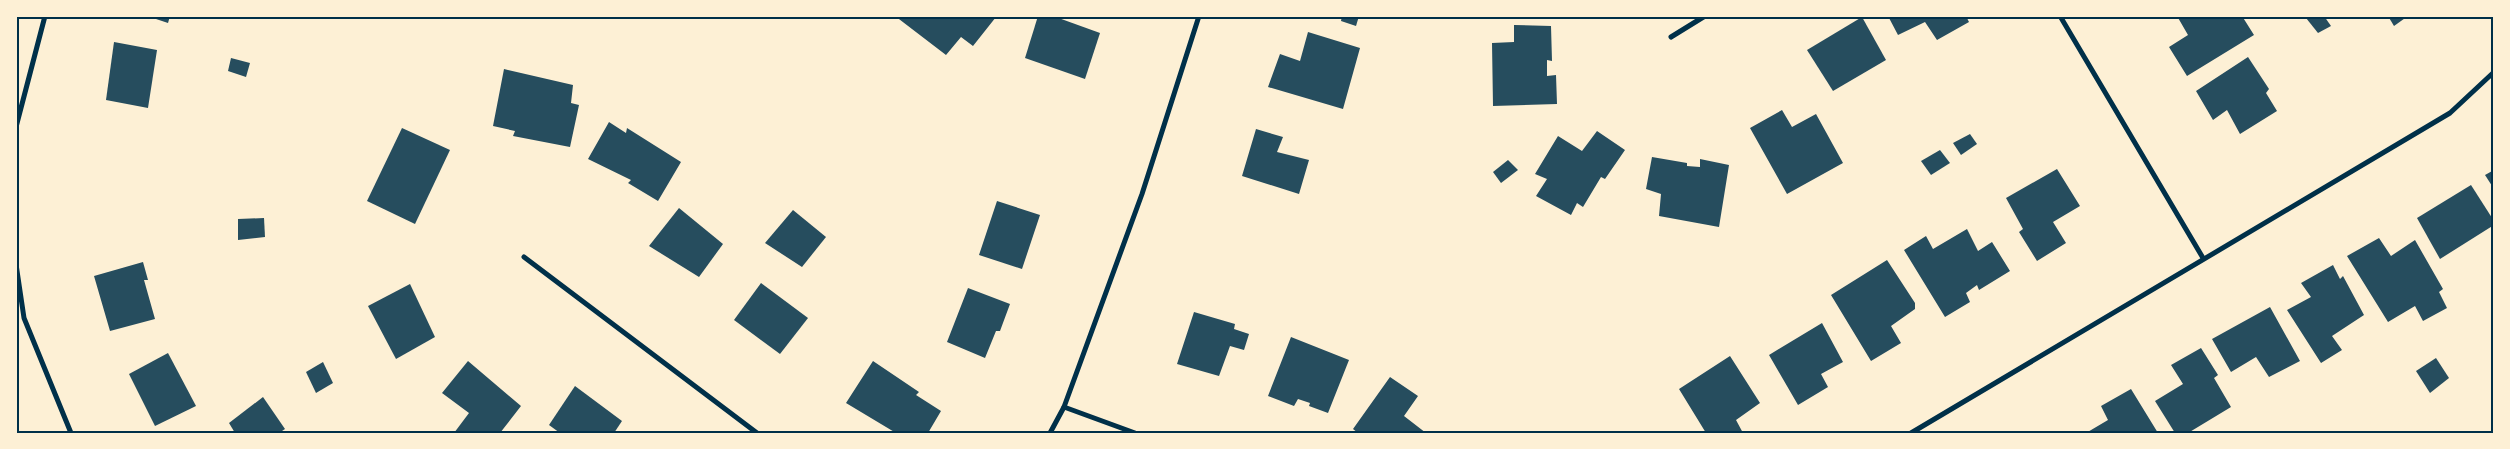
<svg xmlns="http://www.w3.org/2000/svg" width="2510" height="449" viewBox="0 0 2510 449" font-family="'Roboto Condensed',sans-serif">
  <rect width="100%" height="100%" fill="#fdf0d5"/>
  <g fill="#264d5e">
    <path d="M147,16H170L168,23Z"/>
    <path d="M895,16H994L996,17L973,46L961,37L946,55Z"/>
    <path d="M1038,16H1053L1100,33L1085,79L1025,58Z"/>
    <path d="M1342,16H1359L1356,26L1341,21Z"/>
    <path d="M1888,16H1966L1969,22L1937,40L1925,22L1898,35Z"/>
    <path d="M2177,16H2242L2254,35L2187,76L2169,47L2188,35Z"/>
    <path d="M2308,16H2324L2331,26L2318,33L2306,18Z"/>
    <path d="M2388,16H2408L2394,26Z"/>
    <path d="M1862,17L1886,60L1833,91L1807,50Z"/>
    <path d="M1514,25L1551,26L1552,61L1547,60V76L1556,75L1557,104L1493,106L1492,43L1514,42Z"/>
    <path d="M1308,32L1360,48L1343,109L1268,87L1280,54L1300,61Z"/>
    <path d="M114,42L157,50L148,108L106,100Z"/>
    <path d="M2248,57L2269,89L2266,93L2277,111L2240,134L2227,110L2213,120L2196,91Z"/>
    <path d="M231,58L250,63L246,77L228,71Z"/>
    <path d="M504,69L573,85L571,103L579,105L570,147L513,136L515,131L493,126Z"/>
    <path d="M1782,110L1792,127L1816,114L1843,163L1787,194L1750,128Z"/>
    <path d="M609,122L626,133L627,128L681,162L658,201L628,183L631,180L588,159Z"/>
    <path d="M402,128L450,150L415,224L367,201Z"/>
    <path d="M1256,129L1283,137L1277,152L1309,160L1299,194L1242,176Z"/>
    <path d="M1597,131L1625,150L1605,179L1601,177L1583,207L1577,203L1571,215L1536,196L1547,179L1535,174L1558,136L1582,151Z"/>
    <path d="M1970,134L1977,144L1961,155L1953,143Z"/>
    <path d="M1940,150L1950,163L1931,175L1921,161Z"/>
    <path d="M1652,157L1687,163V166L1700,167V159L1729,165L1719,227L1659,216L1661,194L1646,189Z"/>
    <path d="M1508,160L1518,170L1501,183L1493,172Z"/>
    <path d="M2057,169L2080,206L2053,222L2066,243L2037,261L2019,232L2023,229L2006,198Z"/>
    <path d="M2494,170V189L2485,175Z"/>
    <path d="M2471,185L2494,221V225L2440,259L2417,218Z"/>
    <path d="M997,201L1040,215L1022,269L979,255Z"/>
    <path d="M679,208L723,244L699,277L649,246Z"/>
    <path d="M793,210L826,237L802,267L765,243Z"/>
    <path d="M264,218L265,237L238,240V219Z"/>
    <path d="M1967,229L1978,251L1992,242L2010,271L1979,290L1977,285L1966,293L1970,302L1945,317L1904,250L1926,236L1933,249Z"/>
    <path d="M2379,238L2391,256L2415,240L2443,289L2439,292L2447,308L2423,321L2415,306L2388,322L2347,256Z"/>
    <path d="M1887,260L1915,303V309L1891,326L1901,343L1871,361L1831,295Z"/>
    <path d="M143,262L148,280H144L155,319L110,331L94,276Z"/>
    <path d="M2333,265L2340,279L2343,276L2364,315L2332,336L2342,350L2321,363L2287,310L2311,297L2301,283Z"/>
    <path d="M761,283L808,318L780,354L734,320Z"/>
    <path d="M410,284L435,337L396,359L368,306Z"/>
    <path d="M968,288L1010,304L1000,331H996L985,358L947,342Z"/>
    <path d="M2270,307L2300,361L2269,377L2256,357L2231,372L2212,339Z"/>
    <path d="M1194,312L1235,324L1234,329L1249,334L1244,350L1230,346L1219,376L1177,364Z"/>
    <path d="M1822,323L1843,362L1821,374L1828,387L1798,405L1769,355Z"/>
    <path d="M1291,337L1349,360L1328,413L1309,406L1310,403L1298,399L1294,406L1268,396Z"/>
    <path d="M2201,348L2218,375L2214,378L2231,407L2188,433H2175L2155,401L2183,384L2171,365Z"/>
    <path d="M168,353L196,406L155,426L129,374Z"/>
    <path d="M1730,356L1760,403L1736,420L1743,433H1706L1679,389Z"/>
    <path d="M2436,358L2449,378L2430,393L2416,371Z"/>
    <path d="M468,361L521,406L500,433H454L469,413L442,393Z"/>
    <path d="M873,361L919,392L916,395L941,411L928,433H896L846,403Z"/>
    <path d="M323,362L333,383L316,393L306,372Z"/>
    <path d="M1390,377L1418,396L1404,416L1426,433H1358L1353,429Z"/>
    <path d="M575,386L622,421L614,433H560L549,425Z"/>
    <path d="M2131,389L2158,433H2086L2108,420L2101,406Z"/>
    <path d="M263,397L285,429L279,433H235L229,423Z"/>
  </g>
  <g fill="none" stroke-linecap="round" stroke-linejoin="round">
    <g stroke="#003049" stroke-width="5">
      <path d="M2060,16L2203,258"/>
      <path d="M1671,37L1705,16"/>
      <path d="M16,127L45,16"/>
      <path d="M524,257L757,433"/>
      <path d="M16,264L24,318L71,433"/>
      <path d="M1064,407L1135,433"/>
      <path d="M1050,433L1064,407L1142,194L1199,16"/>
      <path d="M1911,433L2450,113L2494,72"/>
    </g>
  </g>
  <rect width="2510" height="449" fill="none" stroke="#fdf0d5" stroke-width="35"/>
  <rect x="18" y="18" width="2474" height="414" fill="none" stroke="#003049" stroke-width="2"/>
</svg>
